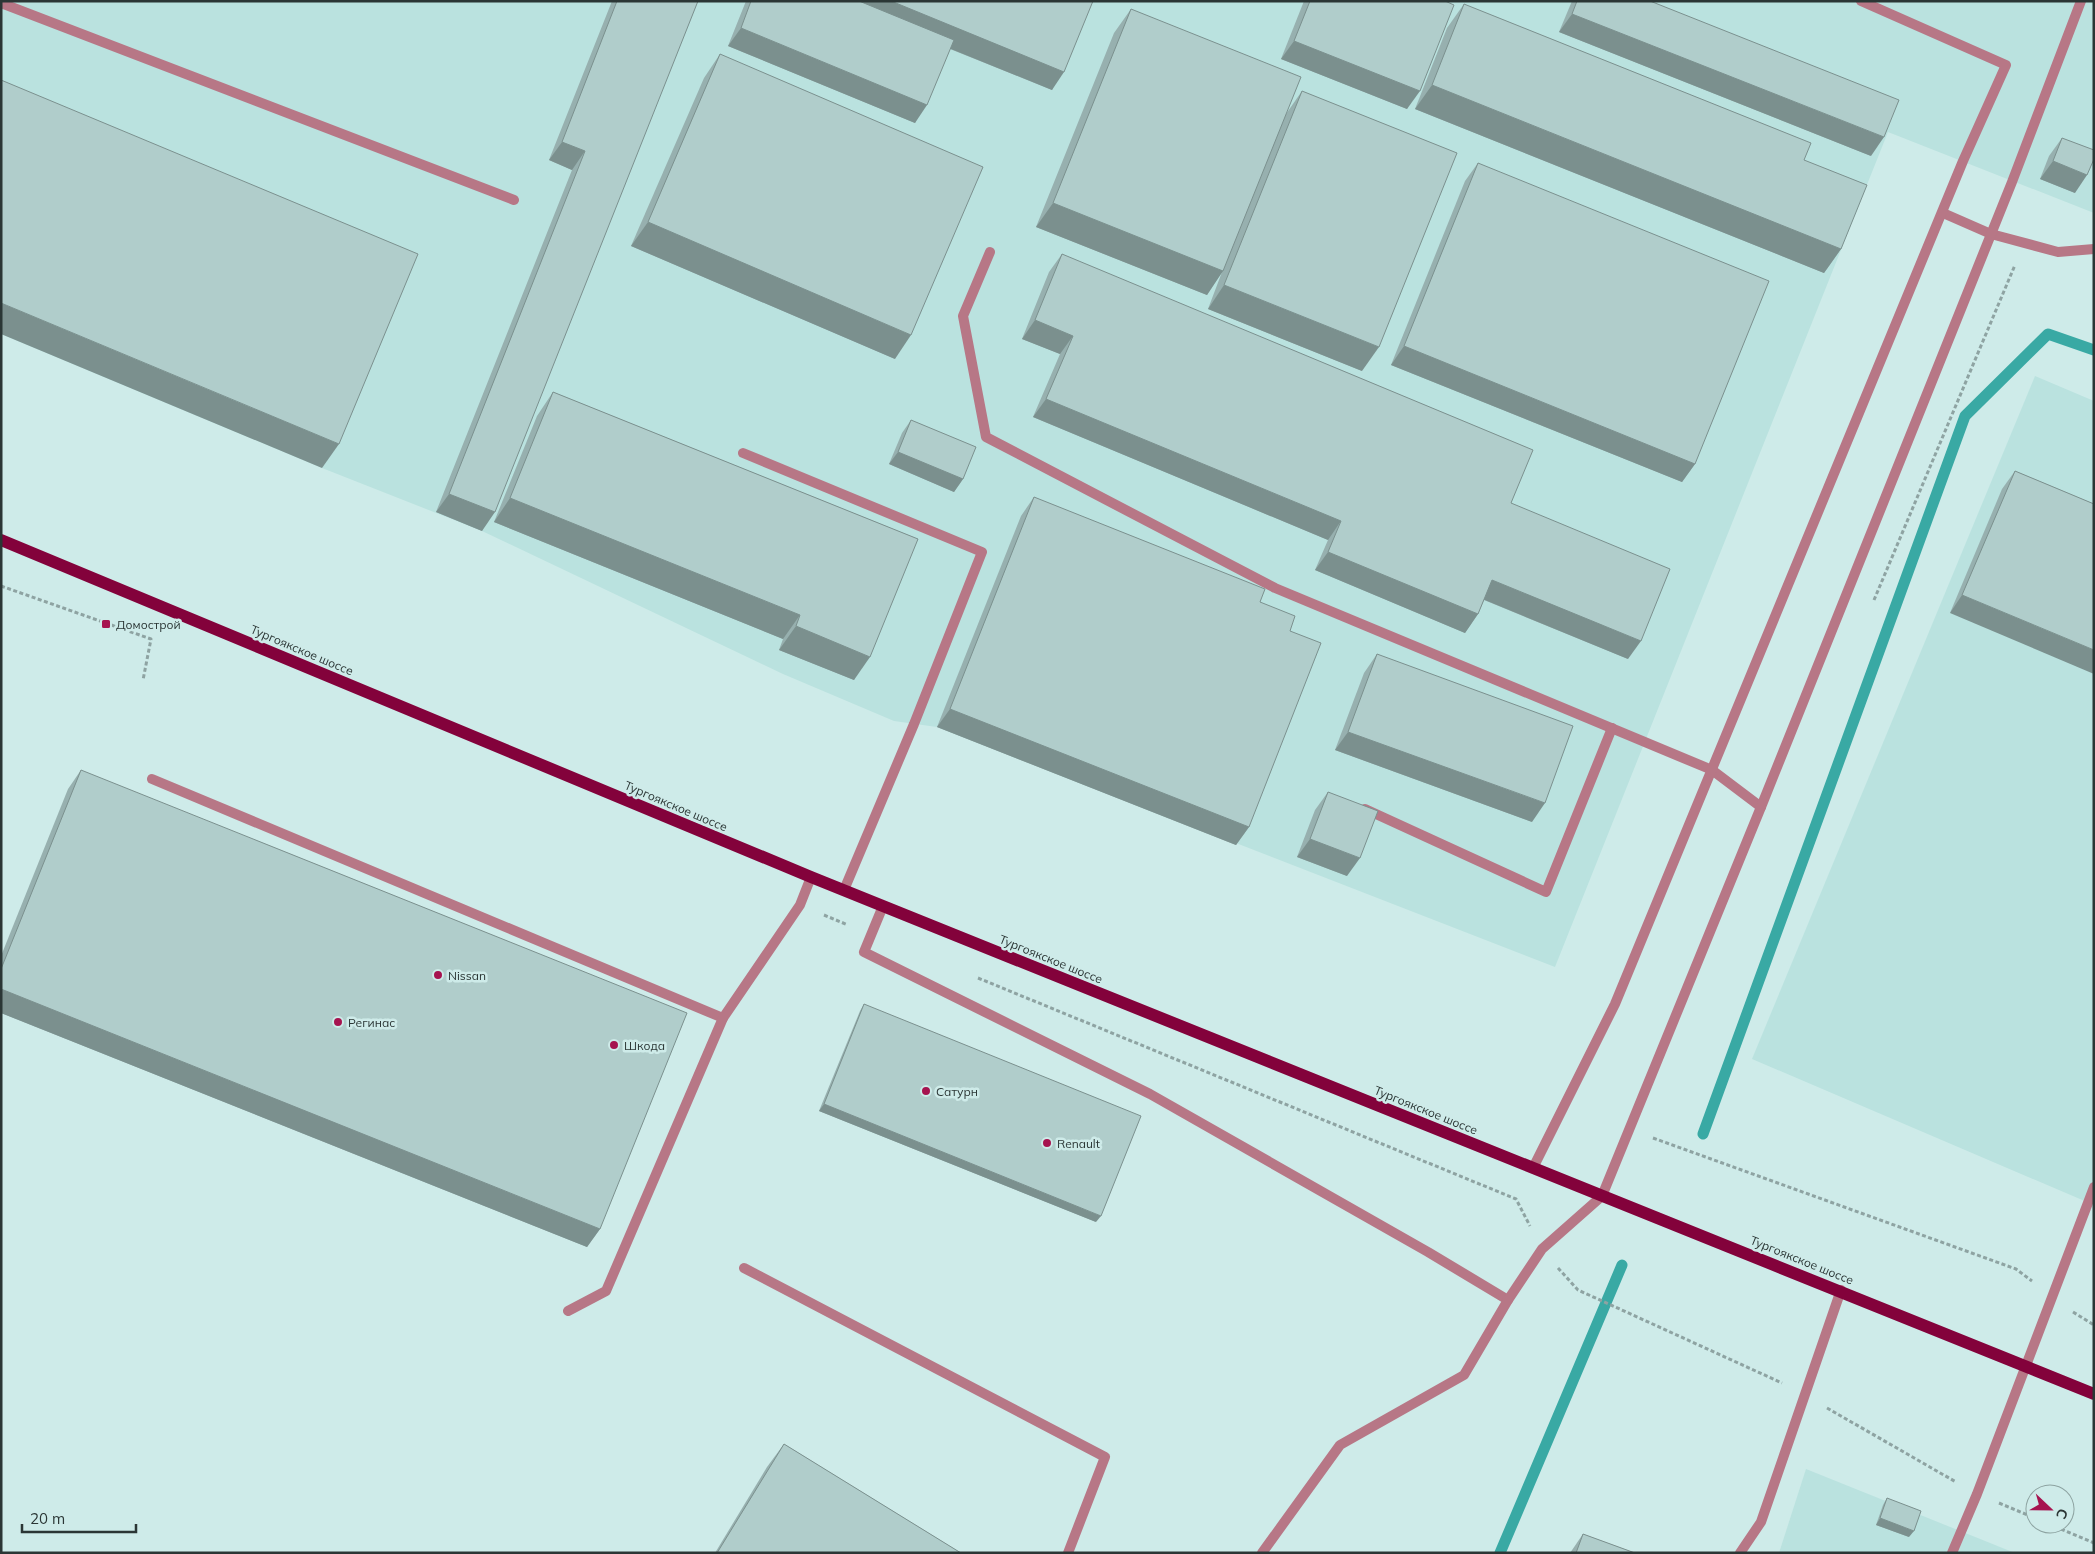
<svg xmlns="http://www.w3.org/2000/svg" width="2095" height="1554" viewBox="0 0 2095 1554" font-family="Mulish,sans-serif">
  <rect width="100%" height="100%" fill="#ceebe9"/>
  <g fill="#bae2df">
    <path d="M1,1H2094V213L1888,132L1555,967L937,727L894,721L783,674L482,531L322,468L1,334Z"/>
    <path d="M2035,376L2094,401V1205L1752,1059Z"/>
    <path d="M1806,1469L2015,1553H1779Z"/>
  </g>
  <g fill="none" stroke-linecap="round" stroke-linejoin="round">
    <g stroke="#39a9a4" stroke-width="11">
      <path d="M1703,1134L1965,416L2048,334L2094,350"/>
      <path d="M1500,1553L1622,1265"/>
    </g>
    <g stroke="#8ea3a2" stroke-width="3" stroke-dasharray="4 2.5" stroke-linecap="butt">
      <path d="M1,586L151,639L143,680"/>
      <path d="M1874,600L2015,265"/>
      <path d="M824,915L848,925"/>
      <path d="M978,978L1516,1199L1530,1226"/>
      <path d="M1653,1138L2016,1269L2032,1281"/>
      <path d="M1558,1268L1578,1290L1782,1383"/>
      <path d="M2073,1312L2094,1325"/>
      <path d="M1827,1408L1956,1482"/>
      <path d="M1999,1503L2035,1518"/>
      <path d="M2049,1524L2094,1543"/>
    </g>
    <g stroke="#b77786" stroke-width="10">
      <path d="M1,3L514,200"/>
      <path d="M1943,213L1991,234L2058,252L2094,249"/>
      <path d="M990,252L963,316L986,437L1275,588L1712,770L1761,807"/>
      <path d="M743,453L982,552L914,724L844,890"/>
      <path d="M152,779L723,1018"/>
      <path d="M1365,809L1546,892L1612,728"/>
      <path d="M883,906L864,952L1150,1094L1428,1252L1508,1300"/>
      <path d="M1533,1168L1615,1004L1963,161L2006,65L1861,1"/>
      <path d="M744,1268L1105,1457L1068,1553"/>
      <path d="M568,1311L606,1291L723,1018L800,905L811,877"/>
      <path d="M1262,1553L1340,1445L1464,1375L1508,1300L1542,1249L1602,1196L1761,807L2012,182L2081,1"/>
      <path d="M1740,1553L1761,1522L1841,1290"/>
      <path d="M1952,1553L1977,1494L2094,1187"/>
    </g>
    <path stroke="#83023b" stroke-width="12" d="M1,540L811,877L2094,1394"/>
  </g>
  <g fill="#97b0af">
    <path d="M612,1H698L482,531L436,512L572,170L549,160Z"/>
    <path d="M746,1H1093L1052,90L950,49L915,123L728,46Z"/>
    <path d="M1304,1H1445L1407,109L1281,59Z"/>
    <path d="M1572,1H1650L1871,156L1559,32Z"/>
    <path d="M1464,4L1804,160L1841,249L1824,273L1415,109L1447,28Z"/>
    <path d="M1131,9L1286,114L1302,91L1362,371L1208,309L1222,272L1207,295L1036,227L1114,33Z"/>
    <path d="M720,54L895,359L631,246L704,78Z"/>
    <path d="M2062,138L2075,193L2040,179L2049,156Z"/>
    <path d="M1478,163L1695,464L1682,482L1391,365L1465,181Z"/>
    <path d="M1062,254L1511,503L1628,659L1484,600L1478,614L1465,633L1315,570L1328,540L1033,417L1060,354L1022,339L1049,272Z"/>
    <path d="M553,392L918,539L854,680L779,650L783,639L494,522L537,416Z"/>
    <path d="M911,420L963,479L954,492L889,464L902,433Z"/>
    <path d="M2015,471L2094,504L1950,613L2002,489Z"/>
    <path d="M1034,497L1260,602L1290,631L1249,827L1236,845L937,727L1021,516Z"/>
    <path d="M1377,654L1532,822L1335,750L1364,673Z"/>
    <path d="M81,770L600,1229L587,1247L1,1013V956L68,789Z"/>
    <path d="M1328,792L1347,876L1297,857L1315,810Z"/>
    <path d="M864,1004L1096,1222L819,1111L860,1011Z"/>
    <path d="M784,1444L961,1553H715L767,1467Z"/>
    <path d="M1887,1498L1909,1537L1876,1525L1883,1505Z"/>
    <path d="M1583,1534L1635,1553H1570Z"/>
  </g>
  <g fill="#7b908e">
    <path d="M833,1H891L1064,72L1052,90Z"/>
    <path d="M1572,14L1884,137L1871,156L1559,32Z"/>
    <path d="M741,28L927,105L915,123L728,46Z"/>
    <path d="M1294,41L1420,91L1407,109L1281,59Z"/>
    <path d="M1432,85L1841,249L1824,273L1415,109Z"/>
    <path d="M562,142L585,151L572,170L549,160Z"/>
    <path d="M2053,161L2087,175L2075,193L2040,179Z"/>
    <path d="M1053,203L1223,271L1207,295L1036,227Z"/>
    <path d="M648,222L911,335L895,359L631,246Z"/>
    <path d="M1224,285L1379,347L1362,371L1208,309Z"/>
    <path d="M1,303L339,444L322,468L1,334Z"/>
    <path d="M1035,320L1073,336L1060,354L1022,339Z"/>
    <path d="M1404,346L1695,464L1682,482L1391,365Z"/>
    <path d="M1046,399L1341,521L1328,540L1033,417Z"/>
    <path d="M898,452L963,479L954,492L889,464Z"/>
    <path d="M449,494L495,512L482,531L436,512Z"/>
    <path d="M510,498L800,615L783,639L494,522Z"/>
    <path d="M1328,552L1478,614L1465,633L1315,570Z"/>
    <path d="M1492,580L1641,641L1628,659L1480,598Z"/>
    <path d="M1962,595L2094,650V674L1950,613Z"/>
    <path d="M796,626L870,657L854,680L779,650Z"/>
    <path d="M950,709L1249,827L1236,845L937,727Z"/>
    <path d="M1348,732L1545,803L1532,822L1335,750Z"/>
    <path d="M1310,839L1360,858L1347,876L1297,857Z"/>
    <path d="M1,989L600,1229L587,1247L1,1013Z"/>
    <path d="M824,1104L1101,1216L1096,1222L819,1111Z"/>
    <path d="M1880,1518L1914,1531L1909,1537L1876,1525Z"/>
  </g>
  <g fill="#b0cdcb" stroke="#7b908e">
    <path d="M617,1H698L495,512L449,494L585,151L562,142Z"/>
    <path d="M751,1H859L954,40L927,105L741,28Z"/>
    <path d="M891,1H1093L1064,72Z"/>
    <path d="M1310,1H1445L1454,5L1420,91L1294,41Z"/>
    <path d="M1577,1H1650L1899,100L1884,137L1572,14Z"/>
    <path d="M1464,4L1811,143L1804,160L1867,185L1841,249L1432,85Z"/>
    <path d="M1131,9L1301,77L1223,271L1053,203Z"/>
    <path d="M720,54L983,167L911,335L648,222Z"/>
    <path d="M1,80L418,254L339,444L1,303Z"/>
    <path d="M1302,91L1457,153L1379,347L1224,285Z"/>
    <path d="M2062,138L2094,150V159L2087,175L2053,161Z"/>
    <path d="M1478,163L1769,281L1695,464L1404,346Z"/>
    <path d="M1062,254L1533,450L1511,503L1670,569L1641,641L1492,580L1478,614L1328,552L1341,521L1046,399L1073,336L1035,320Z"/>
    <path d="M553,392L918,539L870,657L796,626L800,615L510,498Z"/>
    <path d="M911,420L976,447L963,479L898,452Z"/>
    <path d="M2015,471L2094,504V650L1962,595Z"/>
    <path d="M1034,497L1265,589L1260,602L1295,616L1290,631L1321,643L1249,827L950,709Z"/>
    <path d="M1377,654L1573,726L1545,803L1348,732Z"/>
    <path d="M81,770L687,1013L600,1229L1,989V969Z"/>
    <path d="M1328,792L1378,811L1360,858L1310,839Z"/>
    <path d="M864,1004L1141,1116L1101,1216L824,1104Z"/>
    <path d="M784,1444L961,1553H717Z"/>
    <path d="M1887,1498L1921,1511L1914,1531L1880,1518Z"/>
    <path d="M1583,1534L1635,1553H1576Z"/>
  </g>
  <g fill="#a6134f" stroke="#ceebe9" stroke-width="2">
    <rect x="101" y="619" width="10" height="10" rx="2.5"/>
    <circle cx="438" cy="975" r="5"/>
    <circle cx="338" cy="1022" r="5"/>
    <circle cx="614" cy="1045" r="5"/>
    <circle cx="926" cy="1091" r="5"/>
    <circle cx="1047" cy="1143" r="5"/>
  </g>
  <g text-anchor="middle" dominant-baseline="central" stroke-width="5" stroke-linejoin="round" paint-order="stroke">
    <g font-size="12" fill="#2b3635" stroke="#ceebe9" text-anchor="start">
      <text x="116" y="624">Домострой</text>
      <text x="448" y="975">Nissan</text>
      <text x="348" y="1022">Регинас</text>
      <text x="624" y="1045">Шкода</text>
      <text x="936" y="1091">Сатурн</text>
      <text x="1057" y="1143">Renault</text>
    </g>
    <g font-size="12" fill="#2b3635" stroke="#ceebe9">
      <text transform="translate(302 650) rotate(23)">Тургоякское шоссе</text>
      <text transform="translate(676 806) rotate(23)">Тургоякское шоссе</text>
      <text transform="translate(1051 959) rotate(22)">Тургоякское шоссе</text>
      <text transform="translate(1426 1110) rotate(22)">Тургоякское шоссе</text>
      <text transform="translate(1802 1260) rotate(22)">Тургоякское шоссе</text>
    </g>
  </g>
  <rect width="2095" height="1554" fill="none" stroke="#2b3635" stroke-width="5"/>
  <g transform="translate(2050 1509) rotate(112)"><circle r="24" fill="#ceebe9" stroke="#8da3a1"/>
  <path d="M0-4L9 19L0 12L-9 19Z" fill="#a6134f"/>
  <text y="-8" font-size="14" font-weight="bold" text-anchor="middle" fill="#2b3635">С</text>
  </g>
  <path d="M22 1524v8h114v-8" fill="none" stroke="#2b3635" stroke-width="2.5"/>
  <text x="30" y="1524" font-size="15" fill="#2b3635" stroke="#ceebe9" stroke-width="4" paint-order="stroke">20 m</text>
</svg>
